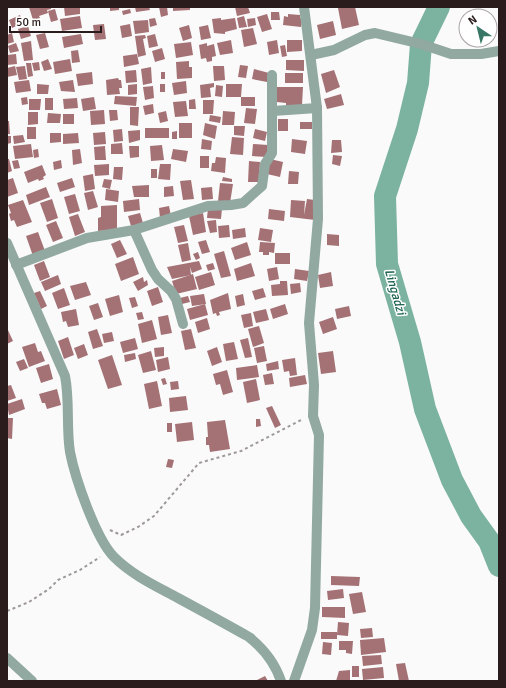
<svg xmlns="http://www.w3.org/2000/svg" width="506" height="688" viewBox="0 0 506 688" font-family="Signika,sans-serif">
  <rect width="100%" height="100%" fill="#fafafa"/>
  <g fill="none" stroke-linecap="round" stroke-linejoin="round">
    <path stroke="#7bb3a0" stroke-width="22" d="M439,7L421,44L418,83L407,129L385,196L387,264L410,342L425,409L452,480L471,516L489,541L499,566"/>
  </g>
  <g fill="#a47175">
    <path d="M29,7H51V9L47,10L48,13L39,16L40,18L33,20Z"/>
    <path d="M64,7H80V14L65,16Z"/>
    <path d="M110,7H119V10L110,11Z"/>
    <path d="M135,7H149L150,10L136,12Z"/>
    <path d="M159,7H167L168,15L161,17Z"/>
    <path d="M173,7H190V10L173,11Z"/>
    <path d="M235,7H248L250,13L237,16Z"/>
    <path d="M343,7H355L359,25L342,29L338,8Z"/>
    <path d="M55,9L58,20L51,22L48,11Z"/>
    <path d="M130,9L131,13L123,15L122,11Z"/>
    <path d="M271,12H279L280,20H271Z"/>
    <path d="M267,14L272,29L262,32L257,17Z"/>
    <path d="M288,14L300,15V18H302L301,27L283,25L284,16L288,17Z"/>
    <path d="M20,15L23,23L12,28L9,20Z"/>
    <path d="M80,16L82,28L62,31L60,19Z"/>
    <path d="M244,16L247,27L239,28L237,18Z"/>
    <path d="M155,18L157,25L150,27L149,19Z"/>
    <path d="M221,18V20L235,18L237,29L225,32V34L214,33L212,19Z"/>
    <path d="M255,18L256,25L248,27L247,19Z"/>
    <path d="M148,20L149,32L135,34L133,21Z"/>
    <path d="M333,21L336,35L320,39L317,25Z"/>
    <path d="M104,24L106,39L95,40L93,25Z"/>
    <path d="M130,24L132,36L122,38L120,26Z"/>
    <path d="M189,25L192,38L183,41L179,28Z"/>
    <path d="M208,25L211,38L201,40L199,27Z"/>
    <path d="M28,26L31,36L21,39L18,29Z"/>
    <path d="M253,28L257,44L244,47L241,30Z"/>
    <path d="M12,33L14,42L7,44V35Z"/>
    <path d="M45,33L49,47L40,49L36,35Z"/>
    <path d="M81,34L83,44L64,48L62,37Z"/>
    <path d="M155,34L158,46L149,48L147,36Z"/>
    <path d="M145,35L146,38L143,39L146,55L138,57L135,36Z"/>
    <path d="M231,40L233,53L220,55L217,43Z"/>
    <path d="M277,40L279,53L269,55L267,42Z"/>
    <path d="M287,40H302V51L287,52Z"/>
    <path d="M31,41L33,60L24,61L21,43Z"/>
    <path d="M191,42L193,55L176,58L174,44Z"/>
    <path d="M16,43L19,51L10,53L8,46Z"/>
    <path d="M207,43V46L214,44L216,56L212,57V61L207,62L206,58L201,59L199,45Z"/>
    <path d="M285,45L287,56L282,57L280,46Z"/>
    <path d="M162,48L165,59L155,62L152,51Z"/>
    <path d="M78,50L80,62L72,63L71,51Z"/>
    <path d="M16,54L17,64L7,65V55Z"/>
    <path d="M137,54L139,64L124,67L123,56Z"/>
    <path d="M48,59L52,69L44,71L41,62Z"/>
    <path d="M70,59L72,71L55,74L53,62Z"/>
    <path d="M286,60H304V71L286,70Z"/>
    <path d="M189,61V67H192V78L177,79L176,62Z"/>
    <path d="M39,62L40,70L34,71L32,63Z"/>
    <path d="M26,63H31L33,76L28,77Z"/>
    <path d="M240,65L248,66L246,78L238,77Z"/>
    <path d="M15,66L17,75L7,77V68Z"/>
    <path d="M25,66L27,79L19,80L16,67Z"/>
    <path d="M213,66H224L225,80L214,81Z"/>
    <path d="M151,67L152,83L143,85L141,69Z"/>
    <path d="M254,69L269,73L267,82L252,79Z"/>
    <path d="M136,70L137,82L126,83L125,71Z"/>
    <path d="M334,70L340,87L326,93L321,74Z"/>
    <path d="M92,72L93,84L78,86L76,74Z"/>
    <rect x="161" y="72" width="4" height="7"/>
    <rect x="285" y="73" width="18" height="10"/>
    <path d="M118,78L119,80H121L122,88H119L120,94L107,95L106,80Z"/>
    <path d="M29,80L31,91L16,93L14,82Z"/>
    <path d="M73,80L75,92L61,91L59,82Z"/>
    <path d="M186,81L187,93L174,95L172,83Z"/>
    <path d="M214,83V87L210,88L211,97L201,98L200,85Z"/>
    <path d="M37,84L49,85L48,94H37Z"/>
    <path d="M137,84V94L128,95V85Z"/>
    <rect x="160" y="84" width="5" height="8"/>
    <path d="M226,84H242L241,97H226Z"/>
    <path d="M216,85L223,86L222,97L215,96Z"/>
    <path d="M153,86L154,98L145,100L143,87Z"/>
    <path d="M277,87H303L302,105H286V103L277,102Z"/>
    <path d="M341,94L344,105L327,109L324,99Z"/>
    <path d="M115,96L137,97L136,106L114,104Z"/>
    <path d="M27,97L28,104L22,105L21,98Z"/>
    <path d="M94,97L96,109L83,111L81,99Z"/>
    <rect x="241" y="97" width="14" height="9"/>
    <rect x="45" y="98" width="8" height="12"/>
    <path d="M77,98L78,108L64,109L63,99Z"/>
    <path d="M29,99H41L40,110H29Z"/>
    <path d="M195,99L196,109H189V100Z"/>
    <path d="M203,100H214L213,114H203Z"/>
    <path d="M186,101L188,116L175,117L173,102Z"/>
    <path d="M153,104L154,113L145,115L143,106Z"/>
    <path d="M130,107H139L138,126L130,125Z"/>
    <path d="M246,108L257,109L255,124L244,123Z"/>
    <path d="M104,110L105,124L91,125L90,111Z"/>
    <path d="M109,110H117L118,120L110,121Z"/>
    <path d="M166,111L168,121L160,123L158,113Z"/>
    <path d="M223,111L235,112L234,125H222Z"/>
    <path d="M28,112H38V124L28,125Z"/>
    <path d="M48,113L61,114L60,123H47Z"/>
    <rect x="63" y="114" width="11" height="10"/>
    <path d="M210,115L221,117L220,123L209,121Z"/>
    <rect x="278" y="119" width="10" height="12"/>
    <path d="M7,121H9L10,134H7Z"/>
    <rect x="300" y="122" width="12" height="7"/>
    <rect x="179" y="123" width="13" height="15"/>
    <path d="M205,123L217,126L215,139L203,135Z"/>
    <path d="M234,126H245L244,136L234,135Z"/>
    <rect x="27" y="127" width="9" height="12"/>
    <rect x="145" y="128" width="24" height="10"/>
    <path d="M122,129L123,141L114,142L113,130Z"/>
    <path d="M255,129L267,132L265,141L253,138Z"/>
    <path d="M140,130V140L129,143L128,131Z"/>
    <path d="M177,131V139H172V132Z"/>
    <path d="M105,132L106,144L94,145L93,133Z"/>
    <path d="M50,133H61V142L50,143Z"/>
    <path d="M78,133L79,143L63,144V134Z"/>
    <path d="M23,135L25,142L14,144L13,136Z"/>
    <path d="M7,136H11V143L7,144Z"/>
    <path d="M232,137L244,138L243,155L230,154Z"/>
    <path d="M202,139L212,141L211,150L201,149Z"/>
    <path d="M292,139L307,141L305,154L291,152Z"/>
    <path d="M332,140H341L342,152L331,153Z"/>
    <path d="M122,143L123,154H111V144Z"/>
    <path d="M31,144L33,157L15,159L13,146Z"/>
    <path d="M253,144L268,145L267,157L252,156Z"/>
    <path d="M162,145L164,160L151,161L150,146Z"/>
    <path d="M105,146L106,160H95L94,147Z"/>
    <path d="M129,146H139V157L130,158Z"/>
    <path d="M38,149L39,157L34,158L33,150Z"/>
    <path d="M80,149L82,163L73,165L72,150Z"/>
    <path d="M173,149L188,151L186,162L171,159Z"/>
    <path d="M333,155L342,156L340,166L332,164Z"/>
    <rect x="200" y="156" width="9" height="12"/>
    <path d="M216,157L226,158L225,173L211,171L212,163H215Z"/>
    <path d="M7,159H9L12,171L7,173Z"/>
    <path d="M270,159L283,162L280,177L267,174Z"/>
    <path d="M18,160L20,168L14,169L12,161Z"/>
    <path d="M61,160L62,168L54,170L53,162Z"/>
    <path d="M249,161L260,162L259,182H248Z"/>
    <path d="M109,164V175L95,176L94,165Z"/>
    <path d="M160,164H171L170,180L158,179Z"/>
    <path d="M42,165L46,175L43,177L44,179L39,181L38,179L28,183L24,172Z"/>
    <path d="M114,167H123L122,180L113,179Z"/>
    <rect x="151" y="169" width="6" height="9"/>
    <path d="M289,171L299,172L298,184H288Z"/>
    <path d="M93,174L95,189L85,191L83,176Z"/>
    <path d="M223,177L232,179V182L222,181Z"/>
    <path d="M13,178L18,193L7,197V180Z"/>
    <path d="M72,178L75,187L60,192L57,183Z"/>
    <path d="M104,179L112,180L110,189L102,187Z"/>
    <path d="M191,180L194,199L183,200L180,181Z"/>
    <path d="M220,183L233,184L230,203L218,201Z"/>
    <path d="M149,185V197H134L132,186Z"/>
    <path d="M173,186L174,196L164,197V187Z"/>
    <path d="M46,187L50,197L29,205L26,195Z"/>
    <path d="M212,187L213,199L202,200L201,188Z"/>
    <path d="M106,189L119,191L118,202L105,200Z"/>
    <path d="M93,191L98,207L88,210L84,193Z"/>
    <path d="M75,194L80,211L69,214L64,197Z"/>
    <path d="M52,199L58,218L47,222L40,203Z"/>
    <path d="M139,199L140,210L124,212L123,201Z"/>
    <path d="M307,199L315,200V220L290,217L291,200L305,201L304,215Z"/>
    <path d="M23,200L32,222L17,227L14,220L11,221L9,214L11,213L8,205Z"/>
    <path d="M117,205V230L98,231V218L101,217V206Z"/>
    <path d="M169,206L171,216L160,218L159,208Z"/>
    <path d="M208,208H222L221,219L207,218Z"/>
    <path d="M269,209L285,211L284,221L268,219Z"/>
    <path d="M140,213L143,223L131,226L128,216Z"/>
    <path d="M203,213L206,232L193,235L189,216Z"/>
    <path d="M78,214L85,232L75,236L69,217Z"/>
    <path d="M216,220L217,232L210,233L207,221Z"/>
    <path d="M56,221L63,238L53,242L46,225Z"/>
    <path d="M184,225L188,241L178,243L174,227Z"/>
    <path d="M229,225L230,237L219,238L218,226Z"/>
    <path d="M245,228L246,237L233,239L232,230Z"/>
    <path d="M260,228L273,230L271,242L258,240Z"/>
    <path d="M38,232L45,251L33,256L26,236Z"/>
    <path d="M327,234L339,235V246L327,245Z"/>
    <path d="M120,240L127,254L117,258L111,244Z"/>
    <path d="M206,240L210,252L202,254L198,242Z"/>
    <path d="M247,242L251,255L235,260L231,248Z"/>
    <path d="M260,242L275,243L274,253L269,252V255H263V252H259Z"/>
    <path d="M188,243L191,260L182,262L178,245Z"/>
    <path d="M224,251L231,276L221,278L214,254Z"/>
    <path d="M198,252L200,258L196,260L193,254Z"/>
    <rect x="275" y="253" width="15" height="11"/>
    <path d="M133,257L139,274L121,281L115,264Z"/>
    <path d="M44,261L50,277L40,281L34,265Z"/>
    <path d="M199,261L202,269L192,273L190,267L191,275L172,279L167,267Z"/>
    <path d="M213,263L215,269L208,271L206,265Z"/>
    <path d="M251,263L255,276L237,281L234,269Z"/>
    <path d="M277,267L279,279L269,281L267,269Z"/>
    <path d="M295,269L309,271L307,281L294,279Z"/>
    <path d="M211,272L215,285L199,290L195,277Z"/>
    <path d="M331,272L333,286L320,288L318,275Z"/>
    <path d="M193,274L197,289L176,294L172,281Z"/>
    <path d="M58,275L61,284L45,291L41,282Z"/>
    <path d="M143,277L144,282L147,280L148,285L138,291L133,282Z"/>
    <path d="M280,281H287L288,295L272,296L271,285L280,284Z"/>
    <path d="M86,282L91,295L75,300L70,286Z"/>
    <path d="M300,283L301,292L291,294L290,284Z"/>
    <path d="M158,287L163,302L152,306L147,291Z"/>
    <path d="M64,288L70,305L58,309L52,293Z"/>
    <path d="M263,288L266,297L255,300L252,291Z"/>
    <path d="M40,291L47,306L41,309L34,293Z"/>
    <path d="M228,293L231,309L219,312L220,315L217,316L216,313L213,314L210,300Z"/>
    <path d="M204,294L206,304L192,306L190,296Z"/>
    <path d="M243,294L245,305L237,307L235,296Z"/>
    <path d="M119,295L123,312L110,316L105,299Z"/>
    <path d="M188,296L190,302L182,304L180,298Z"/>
    <path d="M135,297L138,306L132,308L129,298Z"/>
    <path d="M98,303L103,317L94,320L89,306Z"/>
    <path d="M205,304L208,315L190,320L187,309Z"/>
    <path d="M285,304L288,314L273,319L270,309Z"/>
    <path d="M349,306L351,316L337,319L335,309Z"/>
    <path d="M76,309L79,325L68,327L66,321L63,322L61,312Z"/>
    <path d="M266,309L269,320L256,323L253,312Z"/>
    <path d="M142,312L144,319L138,320L136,313Z"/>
    <path d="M251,313L253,326L244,328L241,315Z"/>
    <path d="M168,315L172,333L161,335L158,317Z"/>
    <path d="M333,317L337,329L323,334L319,322Z"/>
    <path d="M207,318L210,329L198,333L195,322Z"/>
    <path d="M152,320L157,339L142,343L138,324Z"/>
    <path d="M259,326L264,343L253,347L248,329Z"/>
    <path d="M7,328L13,341L7,344Z"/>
    <path d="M97,329L103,346L93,349L88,332Z"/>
    <path d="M191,329L196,348L185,350L181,331Z"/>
    <path d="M112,332L114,341L104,343L102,334Z"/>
    <path d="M68,337L74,355L64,359L58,341Z"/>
    <path d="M135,338L138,349L123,353L120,342Z"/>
    <path d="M248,338L252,357L245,358L240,340Z"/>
    <path d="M234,342L238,359L226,361L223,344Z"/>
    <path d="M35,343L38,352L41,351L45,361L29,367L22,347Z"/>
    <path d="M84,344L88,355L78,359L74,348Z"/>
    <path d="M264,346L267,361L257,363L254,348Z"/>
    <path d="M164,347V356L155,357L154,348Z"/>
    <path d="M217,347L222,362L212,366L207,351Z"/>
    <path d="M151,351L156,370L143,373L138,355Z"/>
    <path d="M333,351L336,372L321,374L318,353Z"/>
    <path d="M135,353L136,359L125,362L124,355Z"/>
    <path d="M112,355L122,385L108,389L98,360Z"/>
    <path d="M168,357L170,369L158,372L156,360Z"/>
    <path d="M295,358L297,375L290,376L289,371L284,372L282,360Z"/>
    <path d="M24,359L28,368L20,371L16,362Z"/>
    <path d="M278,361L279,369L267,371L266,364Z"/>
    <path d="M49,364L53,379L41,383L36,368Z"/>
    <path d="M257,365L259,377L237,380L236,368Z"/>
    <path d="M227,370L233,392L223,395L220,384L216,385L213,374Z"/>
    <path d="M272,373L274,384L265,385L263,375Z"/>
    <path d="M305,375L307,384L290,387L289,378Z"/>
    <path d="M165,378L167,384L163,385L161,379Z"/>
    <path d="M256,379L260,400L247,403L243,382Z"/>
    <path d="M157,381L162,406L149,409L144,384Z"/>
    <path d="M178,381L179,389L171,390L170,382Z"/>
    <path d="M11,385L16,398L7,401V386Z"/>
    <path d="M57,389L61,405L47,409L45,403H42L39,394Z"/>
    <path d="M186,396L188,410L170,412L169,398Z"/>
    <path d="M22,399L25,409L9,415L7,404Z"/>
    <path d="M272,406L281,425L275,428L266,408Z"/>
    <path d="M7,418H13L12,439L7,438Z"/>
    <path d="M256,419H260L261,426L256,427Z"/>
    <path d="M225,420L230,449L210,452L209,445H206V437H208L207,422Z"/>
    <path d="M192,422L194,440L177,442L175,424Z"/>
    <rect x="167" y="423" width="5" height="9"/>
    <path d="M168,459L174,460L172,468L166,467Z"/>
    <path d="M331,576L360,577L359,586L331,585Z"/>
    <path d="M343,589L344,598L328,600L327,591Z"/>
    <path d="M362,592L366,612L353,614L349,594Z"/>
    <path d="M322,607H345V618L322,617Z"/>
    <path d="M338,622L349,623L348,636L337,635Z"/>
    <path d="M372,628L373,637L361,638L360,629Z"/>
    <rect x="321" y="632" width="16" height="7"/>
    <path d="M384,638L386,652L361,655L360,640Z"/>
    <path d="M339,641H353L352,654L346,653V650H339Z"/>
    <path d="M323,642L332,643L331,655L322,654Z"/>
    <path d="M381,655L382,664L363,666L362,656Z"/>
    <path d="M405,663L409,681H399L396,664Z"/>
    <rect x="352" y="666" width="7" height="11"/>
    <path d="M383,667L384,678L363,680L362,669Z"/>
    <path d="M350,670V681H336L339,671Z"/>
    <path d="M265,676L268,681H255Z"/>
  </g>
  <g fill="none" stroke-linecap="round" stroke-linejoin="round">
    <g stroke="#9e9899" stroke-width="2" stroke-dasharray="3 3" stroke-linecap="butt">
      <path d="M110,530L121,535L138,527L154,516L199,463L241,451L303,419"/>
      <path d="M7,611L29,602L49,589L58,580L80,570L100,557"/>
    </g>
    <g stroke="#91a9a0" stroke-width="10">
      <path d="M311,55L334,50L365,35L375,33L421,44L451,54H481L499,51"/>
      <path d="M273,111L317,108"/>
      <path d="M134,230L152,270L158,279L171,291L176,299L183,324"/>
      <path d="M7,243L65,376C70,401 66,427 70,452C75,478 96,539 114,557C132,575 156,586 178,598C202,611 226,624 249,637C264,649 275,663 281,681"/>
      <path d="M16,265L87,238L134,230L208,206L231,205L243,203L262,186L265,164L272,153V75"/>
      <path d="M7,658L32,681"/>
      <path d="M294,681L312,630L315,608L319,435L313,416L314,385L309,323L318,219L317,108L304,7"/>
    </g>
  </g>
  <g text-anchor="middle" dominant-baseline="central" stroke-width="3" stroke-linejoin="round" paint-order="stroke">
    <g font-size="13" font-style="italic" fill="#1c6350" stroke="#fff">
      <text transform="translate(395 292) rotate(74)">Lingadzi</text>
    </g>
  </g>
  <rect width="506" height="688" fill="none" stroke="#2a1c1d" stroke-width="16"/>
  <g transform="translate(478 28) rotate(325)"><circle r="19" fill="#ffffff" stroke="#aaa4a5"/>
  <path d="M0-3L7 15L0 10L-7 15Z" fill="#387765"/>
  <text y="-6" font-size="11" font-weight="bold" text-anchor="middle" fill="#2a1c1d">N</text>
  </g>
  <path d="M10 26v6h91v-6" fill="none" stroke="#2a1c1d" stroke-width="2"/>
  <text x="16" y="26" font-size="12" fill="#2a1c1d" stroke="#ffffff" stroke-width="3" paint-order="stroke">50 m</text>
</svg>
